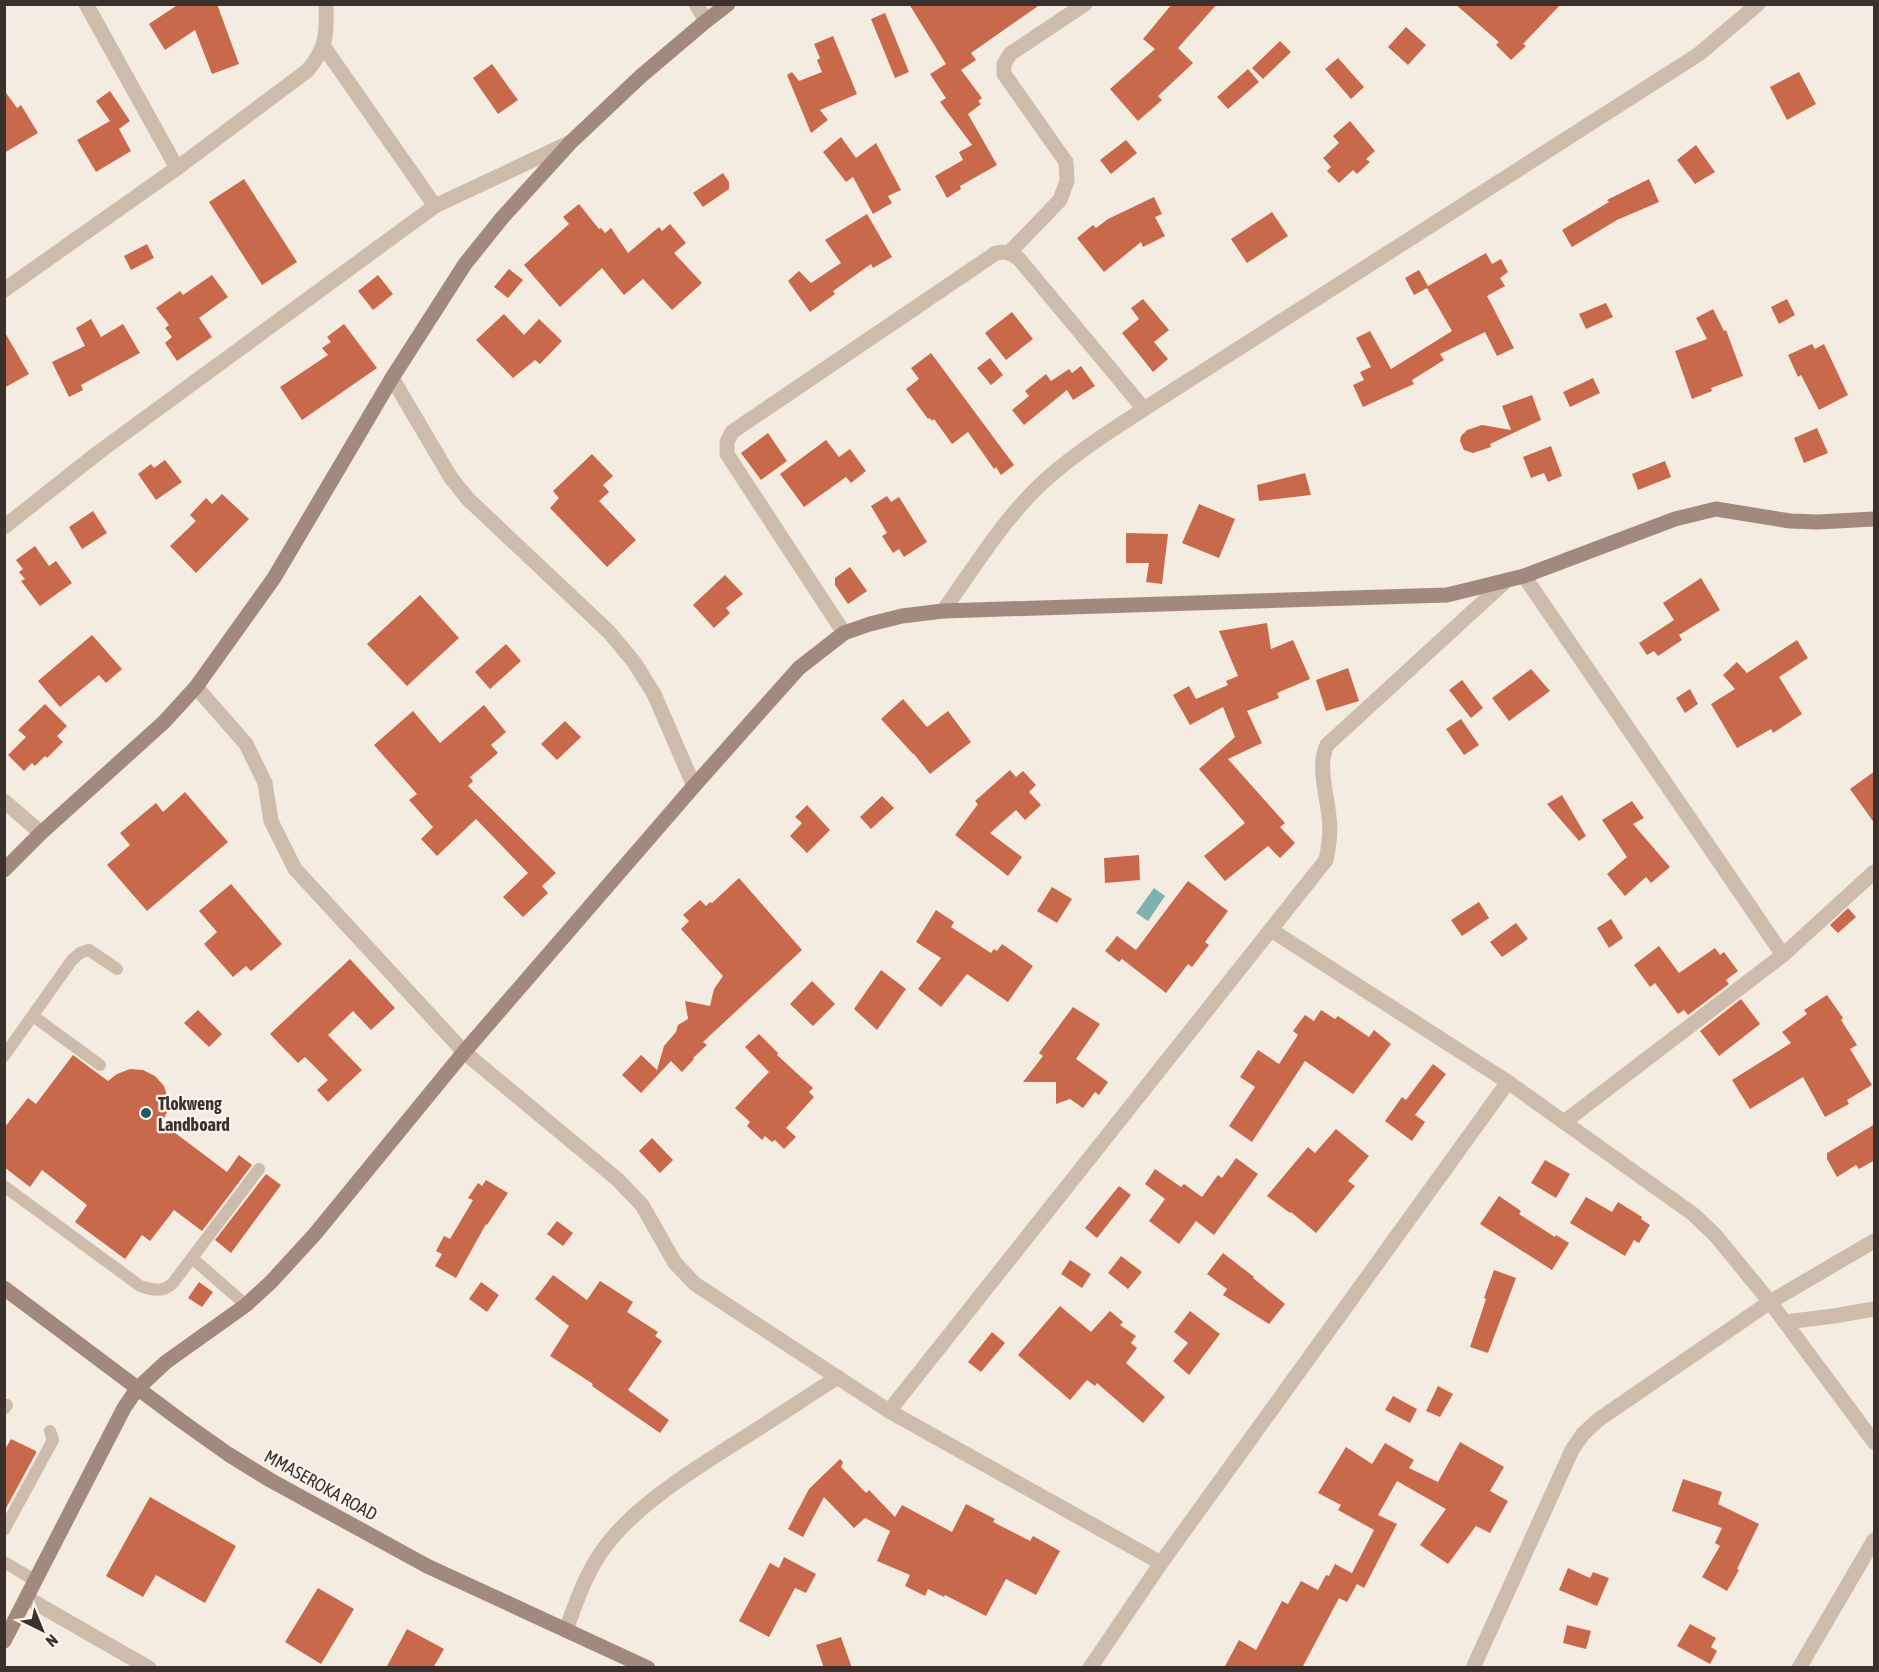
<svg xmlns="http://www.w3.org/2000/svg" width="1879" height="1672" viewBox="0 0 1879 1672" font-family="'Asap Condensed',sans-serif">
  <rect width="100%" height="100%" fill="#f4ebe1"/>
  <path fill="#7fb0b2" d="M1154,888L1165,896L1148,921L1136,913Z"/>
  <g fill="#c8694b">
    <path d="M179,4H217L239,64L212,74L195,30L165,50L149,24Z"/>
    <path d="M909,4H1041L971,53L976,60L961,70L982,98L978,101L981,104L968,114L997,165L960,186L961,189L947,198L935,176L963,160L959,152L972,145L940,102L946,98L930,74L946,64Z"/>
    <path d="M1172,4H1217L1178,48L1193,63L1158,96L1162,100L1138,121L1110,89L1155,49L1143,39Z"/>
    <path d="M1455,4H1561L1523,44L1526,46L1511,60L1496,45L1499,42Z"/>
    <path d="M885,13L909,72L895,78L871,19Z"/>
    <path d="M1406,27L1426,45L1408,65L1388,47Z"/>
    <path d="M833,36L857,94L820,110L828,120L811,133L787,75L792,72L799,81L822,72L817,60L820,58L814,44Z"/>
    <path d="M1280,41L1291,52L1263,79L1252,68Z"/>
    <path d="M1338,58L1364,87L1351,99L1325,69Z"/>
    <path d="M492,64L518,100L498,114L473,78Z"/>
    <path d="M1248,69L1259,82L1228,109L1217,97Z"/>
    <path d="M1799,72L1816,104L1787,120L1770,87Z"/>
    <path d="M4,90L17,108L21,105L38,133L4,153Z"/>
    <path d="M110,91L130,121L119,129L131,151L96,172L77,140L110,121L96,101Z"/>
    <path d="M1350,121L1375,151L1366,159L1370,162L1357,174L1353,170L1339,183L1327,171L1331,167L1323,158L1339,143L1333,136Z"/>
    <path d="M841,137L856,158L876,143L901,190L888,196L892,203L873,214L853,177L846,182L823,152Z"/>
    <path d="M1126,140L1137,153L1111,174L1100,160Z"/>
    <path d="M1696,145L1715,172L1695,184L1677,160Z"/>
    <path d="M723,173L729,182V189L703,207L693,193Z"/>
    <path d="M244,179L297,262L262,285L209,202Z"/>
    <path d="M1649,179L1659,202L1617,220L1572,247L1562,230L1609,202L1607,200Z"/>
    <path d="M1154,197L1162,214L1155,217L1165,236L1143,247L1141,242L1104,272L1077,238L1093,225L1096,228L1108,219Z"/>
    <path d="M579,204L599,229L601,228L605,233L611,228L628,253L659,227L662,231L670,224L686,243L674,253L702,283L672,310L643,279L624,295L602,268L560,307L524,265L569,224L563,217Z"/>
    <path d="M1272,212L1288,236L1247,263L1231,239Z"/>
    <path d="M867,214L892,257L873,268L871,264L833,291L835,294L810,312L788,281L799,271L811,283L841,263L825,240Z"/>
    <path d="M147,244L154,258L131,270L124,256Z"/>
    <path d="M1486,253L1492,264L1501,259L1508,272L1500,278L1505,286L1487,296L1514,348L1497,356L1485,332L1440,354L1444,360L1412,380L1414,384L1363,407L1353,385L1364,380L1360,372L1371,367L1356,338L1370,331L1391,369L1452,331L1427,288L1414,295L1405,278L1419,270L1428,286Z"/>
    <path d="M509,269L523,280L508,298L494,287Z"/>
    <path d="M212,275L228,297L199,318L212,337L177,361L165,343L172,337L165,328L169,325L156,308L180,291L183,295Z"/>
    <path d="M378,275L393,294L373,310L358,291Z"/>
    <path d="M1143,299L1169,330L1154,342L1168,359L1153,372L1122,333L1139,319L1131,308Z"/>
    <path d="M1787,299L1795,315L1779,324L1771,307Z"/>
    <path d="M1606,303L1613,317L1586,329L1579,314Z"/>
    <path d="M1713,309L1724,331L1726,330L1743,376L1711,388L1712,391L1692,399L1675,351L1707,339L1696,318Z"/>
    <path d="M1012,312L1033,339L1006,360L985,333Z"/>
    <path d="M504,314L524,335L539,319L562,341L540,364L535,360L513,378L476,340Z"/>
    <path d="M91,319L101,337L123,324L140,353L81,385L83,390L69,397L52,362L85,346L76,328Z"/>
    <path d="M344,324L377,368L302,420L280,387L328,355L322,348L331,342L327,337Z"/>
    <path d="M4,331L29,374L4,388Z"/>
    <path d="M1812,344L1815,349L1824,344L1848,395L1819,410L1801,375L1798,377L1788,355Z"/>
    <path d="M931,353L1014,465L1001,475L996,467L994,469L968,432L952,444L934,419L932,421L930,418L928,419L906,389L919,379L911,368Z"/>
    <path d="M990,358L1003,375L991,385L977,368Z"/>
    <path d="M1081,366L1095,386L1073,400L1067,390L1024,425L1012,410L1029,396L1025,391L1046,374L1051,381L1069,369L1072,373Z"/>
    <path d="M1593,378L1600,393L1570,407L1563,392Z"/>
    <path d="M1532,395L1541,420L1490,444L1491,447L1473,453L1464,450L1460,441L1461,436L1467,430L1482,425L1511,430L1502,406Z"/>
    <path d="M1817,428L1828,453L1804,463L1794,438Z"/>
    <path d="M768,433L787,461L761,480L741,453Z"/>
    <path d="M826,440L839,457L850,449L866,471L851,483L846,477L804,507L780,474Z"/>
    <path d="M1551,446L1562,476L1548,482L1544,473L1531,478L1523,457Z"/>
    <path d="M592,454L613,476L603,485L609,492L599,501L636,540L607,567L550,508L559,498L553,491Z"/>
    <path d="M165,460L182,482L156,500L138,474L151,464L154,468Z"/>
    <path d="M1665,461L1671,477L1638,490L1632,474Z"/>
    <path d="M1305,473L1311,495L1259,501L1257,485Z"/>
    <path d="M222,494L249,519L196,573L170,546L196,521L190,515L206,498L212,504Z"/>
    <path d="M887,496L891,502L899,497L927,542L904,557L899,549L893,553L882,536L887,533L871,506Z"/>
    <path d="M1199,504L1235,519L1219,558L1182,543Z"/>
    <path d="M93,511L107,533L82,549L69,527Z"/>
    <path d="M1126,533L1168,534L1162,584L1146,582L1149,563H1126Z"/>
    <path d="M35,546L49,566L56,561L72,583L40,606L21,581L25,579L19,572L23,569L16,560Z"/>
    <path d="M850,567L867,591L848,604L835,585V578Z"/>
    <path d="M725,575L743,594L726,608L730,613L714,628L693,605Z"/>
    <path d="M1701,578L1720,610L1679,635L1682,640L1658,656L1654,651L1647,655L1639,643L1674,620L1663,603Z"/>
    <path d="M420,595L459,638L407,686L367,644Z"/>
    <path d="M1267,623L1271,649L1293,640L1310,679L1277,693L1279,698L1247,711L1262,743L1228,759L1285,823L1280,827L1295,843L1280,858L1268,846L1225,881L1204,856L1245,823L1199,769L1235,737L1223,707L1190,725L1173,695L1189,686L1196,699L1228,685L1226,681L1238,676L1219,631Z"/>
    <path d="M92,635L122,669L106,683L99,675L60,707L38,681Z"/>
    <path d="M1797,640L1808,658L1779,677L1802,714L1773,733L1771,729L1737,748L1711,704L1735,689L1723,675L1737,662L1747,673Z"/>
    <path d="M506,644L521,661L490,689L475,672Z"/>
    <path d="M1348,668L1359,701L1326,711L1316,680Z"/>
    <path d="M1531,669L1550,691L1509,721L1492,698Z"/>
    <path d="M1462,680L1483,708L1471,718L1449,690Z"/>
    <path d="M1690,689L1698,704L1685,713L1676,698Z"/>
    <path d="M903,699L927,727L948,711L971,742L930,774L914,754H913L881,719Z"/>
    <path d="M45,704L67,726L57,736L63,742L47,758L45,756L35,766L32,763L24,771L8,755L26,737L18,730Z"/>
    <path d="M484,705L506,732L491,745L498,753L470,777L473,781L468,786L556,873L542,886L548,893L523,917L503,897L528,873L476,819L437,856L421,839L433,827L409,800L417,794L374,745L413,711L440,743Z"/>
    <path d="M1461,719L1479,745L1464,755L1446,729Z"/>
    <path d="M565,721L581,737L557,760L541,744Z"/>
    <path d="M1010,770L1016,777L1023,771L1036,785L1029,792L1041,805L1025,820L1016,810L990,833L1022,857L1008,876L955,835L978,804L975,801Z"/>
    <path d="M1875,771V824L1850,789Z"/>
    <path d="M185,792L228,842L147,911L107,865L130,845L120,833L156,803L163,812Z"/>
    <path d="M1562,795L1586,836L1579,841L1547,804Z"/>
    <path d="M882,796L894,808L871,829L860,817Z"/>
    <path d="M1632,801L1644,818L1633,824L1670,867L1651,883L1646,877L1625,896L1607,874L1627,857L1602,820Z"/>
    <path d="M807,805L830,830L807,853L790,836L802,823L795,817Z"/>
    <path d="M1139,855L1140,880L1105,883L1104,858Z"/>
    <path d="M739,878L802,950L703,1042L707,1045L693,1058L694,1059L682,1072L671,1061L641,1093L622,1075L641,1055L657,1070L664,1046L676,1032L678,1025L688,1019L685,1001L710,1006L714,989L723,976L681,929L689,921L683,915L700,900L706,906L710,902L712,903Z"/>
    <path d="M1188,881L1228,911L1205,942L1209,945L1192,967L1188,964L1166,993L1122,959L1119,962L1105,951L1117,936L1136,950Z"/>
    <path d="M231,884L282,944L251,971L246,966L233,977L204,944L217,932L199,911Z"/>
    <path d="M1052,887L1072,899L1057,923L1037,911Z"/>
    <path d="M1479,902L1489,918L1462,936L1451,920Z"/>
    <path d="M1848,908L1856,917L1838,933L1830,925Z"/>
    <path d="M936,910L954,922L951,927L991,953L994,949L997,951L1002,944L1033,966L1008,1002L967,974L941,1007L918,989L941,958L916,942Z"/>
    <path d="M1611,919L1623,938L1609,948L1597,928Z"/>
    <path d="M1516,923L1528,939L1502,957L1490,942Z"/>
    <path d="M1659,946L1679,973L1715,948L1720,955L1724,952L1738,971L1726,980L1729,984L1688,1015L1684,1010L1678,1014L1655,983L1650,987L1634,965Z"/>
    <path d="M350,959L395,1008L371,1030L353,1011L328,1035L362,1070L328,1102L317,1090L328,1080L305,1057L298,1063L270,1034Z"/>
    <path d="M881,970L906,989L877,1030L854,1009Z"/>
    <path d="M812,981L835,1004L813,1026L790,1004Z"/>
    <path d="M1827,995L1843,1018L1841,1020L1857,1045L1850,1049L1872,1085L1847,1100L1849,1104L1825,1117L1803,1077L1750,1109L1732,1080L1791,1043L1782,1032L1807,1014L1804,1010Z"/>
    <path d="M1741,999L1760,1024L1719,1056L1700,1031Z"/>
    <path d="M1073,1007L1100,1024L1076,1059L1108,1082L1099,1095L1095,1092L1083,1108L1070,1099L1056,1104V1082H1023L1043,1056L1039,1053Z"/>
    <path d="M198,1010L222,1034L209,1047L184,1023Z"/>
    <path d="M1321,1010L1335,1019L1338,1016L1369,1037L1374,1030L1391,1044L1353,1094L1305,1061L1252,1142L1229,1126L1255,1087L1240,1077L1258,1050L1279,1064L1298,1035L1293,1031L1305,1015L1314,1021Z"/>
    <path d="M759,1034L778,1053L777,1055L813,1088L809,1092L814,1097L786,1128L796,1137L784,1149L775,1140L772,1142L765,1136L762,1140L747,1126L750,1122L735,1108L769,1072L745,1047Z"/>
    <path d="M73,1055L108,1081L117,1074L130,1069L143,1070L155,1076L164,1086L168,1099L167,1112L162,1123L227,1172L239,1155L252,1165L202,1231L174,1210L150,1241L142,1235L125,1259L75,1222L87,1205L42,1170L30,1187L4,1167V1128L28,1098L36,1104Z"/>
    <path d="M1433,1064L1446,1074L1415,1115L1425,1122L1412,1141L1385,1121L1402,1097L1406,1100Z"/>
    <path d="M1875,1124V1160L1859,1169L1856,1165L1837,1177L1827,1159V1153Z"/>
    <path d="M1336,1129L1369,1156L1348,1181L1355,1186L1316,1233L1291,1212L1290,1213L1267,1196L1308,1147L1315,1153Z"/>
    <path d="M652,1138L673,1160L660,1173L639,1151Z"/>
    <path d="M1236,1158L1258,1174L1214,1235L1196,1221L1179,1244L1149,1221L1165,1199L1145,1184L1155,1169L1181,1187L1184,1184L1202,1197L1218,1175L1222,1178Z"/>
    <path d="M1545,1160L1570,1174L1556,1198L1531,1183Z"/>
    <path d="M266,1174L281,1185L231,1253L215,1240Z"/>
    <path d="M486,1180L508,1193L487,1225L486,1224L456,1278L435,1266L442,1254L436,1251L444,1236L450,1239L473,1200L468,1198L478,1183L482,1186Z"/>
    <path d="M1119,1186L1131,1195L1097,1238L1085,1228Z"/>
    <path d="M1499,1196L1521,1211L1519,1214L1555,1237L1556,1235L1569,1243L1552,1270L1480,1224Z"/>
    <path d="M1586,1197L1612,1212L1618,1202L1642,1217L1641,1219L1650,1225L1639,1243L1634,1240L1625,1256L1570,1223Z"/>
    <path d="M557,1221L573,1233L563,1246L547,1234Z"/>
    <path d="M1223,1253L1254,1277L1253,1278L1285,1304L1269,1324L1223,1295L1227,1289L1207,1274Z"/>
    <path d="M1121,1256L1142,1272L1128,1289L1108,1273Z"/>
    <path d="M1070,1260L1091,1274L1082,1288L1061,1274Z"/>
    <path d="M1494,1270L1516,1278L1488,1353L1470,1347L1486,1299L1484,1298Z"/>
    <path d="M553,1275L587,1300L600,1281L633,1302L627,1312L658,1332L655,1336L662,1341L628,1390L669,1420L660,1433L592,1386L593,1384L550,1356L569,1326L535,1299Z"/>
    <path d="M199,1282L213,1292L202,1307L188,1298Z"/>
    <path d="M481,1282L499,1295L487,1312L469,1299Z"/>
    <path d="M1060,1306L1091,1332L1110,1311L1123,1322L1120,1325L1136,1336L1131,1343L1137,1348L1126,1363L1165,1397L1143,1423L1097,1383L1095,1386L1087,1380L1070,1400L1018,1355Z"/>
    <path d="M1190,1311L1220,1334L1189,1375L1173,1361L1188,1343L1174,1332Z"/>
    <path d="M992,1332L1005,1343L981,1372L968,1362Z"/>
    <path d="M1438,1386L1453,1394L1440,1417L1426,1411Z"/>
    <path d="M1393,1396L1417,1409L1410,1423L1385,1410Z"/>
    <path d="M11,1439L36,1451V1453L4,1512V1451Z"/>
    <path d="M1460,1442L1504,1467L1490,1491L1508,1501L1490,1533L1476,1526L1448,1564L1420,1545L1446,1509L1397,1481L1378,1515L1397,1524L1364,1588L1357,1584L1347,1602L1339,1598L1302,1668H1224L1239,1640L1256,1650L1282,1601L1288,1604L1301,1581L1318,1590L1326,1575L1329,1576L1335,1564L1352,1573L1374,1530L1338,1510L1341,1505L1318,1493L1346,1447L1372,1464L1385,1443L1414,1460L1409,1468L1438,1482Z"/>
    <path d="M840,1459L843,1462L841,1467L866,1493L869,1490L895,1517L902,1505L952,1532L966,1504L995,1519L993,1522L1030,1541L1033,1536L1060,1551L1036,1595L1006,1579L986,1616L945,1595L944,1597L928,1589L925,1596L905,1586L910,1575L877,1561L890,1531L865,1518L854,1528L824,1497L803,1537L788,1529L809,1489Z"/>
    <path d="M1683,1479L1722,1492L1718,1504L1759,1524L1737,1569L1739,1570L1727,1591L1702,1577L1720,1546L1715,1543L1722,1528L1672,1511Z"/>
    <path d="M150,1497L236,1546L205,1603L156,1575L143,1597L106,1576Z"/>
    <path d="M784,1557L816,1574L806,1593L795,1588L769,1637L739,1621L770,1563L779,1568Z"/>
    <path d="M1568,1568L1590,1578L1593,1572L1609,1578L1597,1606L1559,1590Z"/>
    <path d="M318,1588L354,1609L321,1664L285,1642Z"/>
    <path d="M1690,1624L1716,1638L1711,1647L1717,1651L1710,1664L1677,1646Z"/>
    <path d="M1567,1625L1591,1631L1586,1649L1563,1643Z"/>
    <path d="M407,1629L444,1649L433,1668H386Z"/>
    <path d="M841,1637L852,1668H824L816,1645Z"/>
  </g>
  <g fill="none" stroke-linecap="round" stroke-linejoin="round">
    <g stroke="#cdbbac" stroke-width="12">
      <path d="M33,1016L100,1065"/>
      <path d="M4,1056L72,960L80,953L89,950L117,969"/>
      <path d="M4,1186L140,1286C152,1290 163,1293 173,1283L259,1169"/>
      <path d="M192,1258L246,1305"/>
      <path d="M4,1409L7,1405"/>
      <path d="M4,1530L53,1440L50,1431"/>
      <path d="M4,1562L36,1581"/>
    </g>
    <g stroke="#cdbbac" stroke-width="15">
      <path d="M86,4L177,168"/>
      <path d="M696,4L706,21"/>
      <path d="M324,47L435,206"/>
      <path d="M1009,253L1060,200L1067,181L1066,162L1004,74V64L1010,54L1085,4"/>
      <path d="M4,290L177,168L307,71C327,48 327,34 326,4"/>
      <path d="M392,378L451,478L468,499L609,632L634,662L654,694L694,786"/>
      <path d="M4,527L99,452L435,206L571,142"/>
      <path d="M1524,576L1783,955"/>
      <path d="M943,611C974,568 1002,521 1041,484C1072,455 1109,432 1144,409L1699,54L1758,4"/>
      <path d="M844,633L727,454V442L732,432L996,253C1006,251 1012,253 1019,259L1144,409"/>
      <path d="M196,687L246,744L265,783L271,821L295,869L464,1052L617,1179L642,1205L675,1263L695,1284L889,1411L1161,1563"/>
      <path d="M4,801L41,833"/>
      <path d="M1271,930L1508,1082L1693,1214L1716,1236L1770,1302L1874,1442"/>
      <path d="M1564,1122L1783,955L1874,872"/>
      <path d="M1785,1322L1834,1316L1874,1309"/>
      <path d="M889,1411L1326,860C1329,846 1331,831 1329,817C1327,794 1317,766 1327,745L1507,580"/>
      <path d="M27,1598L149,1668"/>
      <path d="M566,1630C576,1603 585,1575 602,1551C632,1508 686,1475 729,1447C766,1424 802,1400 838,1377"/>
      <path d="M1090,1668L1161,1563L1508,1082"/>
      <path d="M1473,1668L1572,1450L1583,1434L1598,1420L1770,1302L1874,1241"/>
      <path d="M1799,1668L1874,1540"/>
    </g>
    <g stroke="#a18a7d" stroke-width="15">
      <path d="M4,870L41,833L164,722L196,687L274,578L392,378L465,264L502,218L571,142L641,76L706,21L728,4"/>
      <path d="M4,1288L180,1420L228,1454L270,1480L427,1566L648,1668"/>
      <path d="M4,1641L124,1408L137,1389L152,1375L166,1362L246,1305L271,1282L315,1234L464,1052L694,786L799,668L844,633L870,624L902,616L943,611L1447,595L1524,576L1675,519L1716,509L1790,521L1818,522L1874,519"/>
    </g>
  </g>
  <circle fill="#1f5a5e" stroke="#fbf5ee" stroke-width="2" cx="146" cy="1113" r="6"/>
  <g text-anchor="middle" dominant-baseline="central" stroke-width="4.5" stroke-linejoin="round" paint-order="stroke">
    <g font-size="18" font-weight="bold" fill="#3b302b" stroke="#fbf5ee" text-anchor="start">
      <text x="158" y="1103">Tlokweng<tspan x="158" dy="21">Landboard</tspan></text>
    </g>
    <g font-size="18" fill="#3b302b" stroke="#fbf5ee">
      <text transform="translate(321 1485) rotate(29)">MMASEROKA ROAD</text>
    </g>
  </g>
  <rect width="1879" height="1672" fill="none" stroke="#3b302b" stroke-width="12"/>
  <g transform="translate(42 1630) rotate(137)" stroke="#fbf5ee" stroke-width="4.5" paint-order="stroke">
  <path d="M0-4.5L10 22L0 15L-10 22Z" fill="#3b302b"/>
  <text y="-9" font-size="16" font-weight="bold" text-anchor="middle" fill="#3b302b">N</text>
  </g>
</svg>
